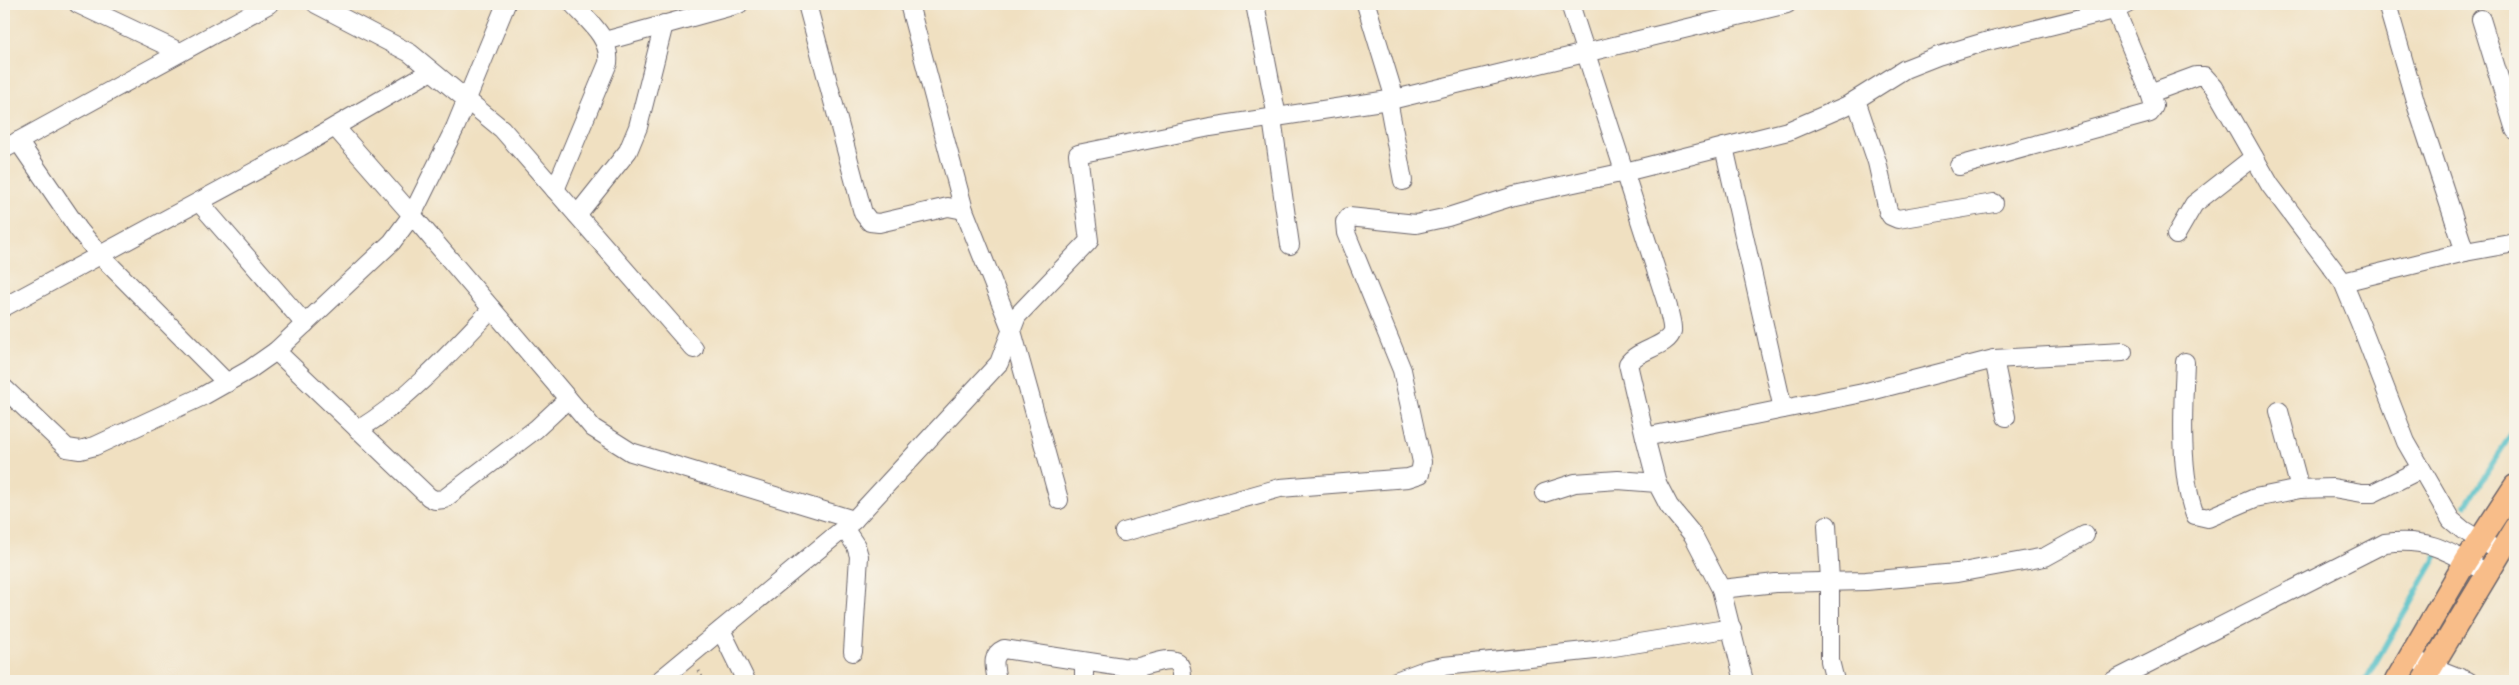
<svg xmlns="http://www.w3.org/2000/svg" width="2519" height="685" viewBox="0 0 2519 685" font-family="'Gochi Hand',sans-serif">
  <rect width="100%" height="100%" fill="#f7f3e8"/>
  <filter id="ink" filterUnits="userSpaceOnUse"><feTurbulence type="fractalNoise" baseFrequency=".02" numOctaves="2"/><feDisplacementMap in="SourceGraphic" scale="10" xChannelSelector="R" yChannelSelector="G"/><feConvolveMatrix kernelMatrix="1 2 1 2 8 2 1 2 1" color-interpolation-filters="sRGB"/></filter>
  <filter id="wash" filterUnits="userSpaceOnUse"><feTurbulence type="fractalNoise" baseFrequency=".0096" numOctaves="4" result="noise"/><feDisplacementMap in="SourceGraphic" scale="20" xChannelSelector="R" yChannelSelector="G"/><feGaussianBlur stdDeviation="1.12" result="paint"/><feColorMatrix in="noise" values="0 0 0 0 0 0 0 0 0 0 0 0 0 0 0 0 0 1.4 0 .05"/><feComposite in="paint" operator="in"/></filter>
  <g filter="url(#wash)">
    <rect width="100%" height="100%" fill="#f0e0c1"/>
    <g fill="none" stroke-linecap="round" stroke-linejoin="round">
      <g stroke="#50bec6" stroke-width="5.5">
        <path d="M2466,505L2515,428"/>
        <path d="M2365,681L2438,554"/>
      </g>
    </g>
  </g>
  <g filter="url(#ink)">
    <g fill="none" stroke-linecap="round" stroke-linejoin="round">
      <defs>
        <g id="minor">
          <path d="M78,4L180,52"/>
          <path d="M316,4L410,53L502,129L694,349"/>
          <path d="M506,4L455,128L412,215L593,428L631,452L854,520"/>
          <path d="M807,4L863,213L870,222L879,223L948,207L964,210"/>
          <path d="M909,4L964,210L1012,331L1059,500"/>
          <path d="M1255,4L1277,117"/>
          <path d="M1366,4L1395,99"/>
          <path d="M1570,4L1668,307C1669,314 1673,325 1672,331C1669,347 1637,349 1628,364L1645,437L1863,393L1994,359L2006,417"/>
          <path d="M2113,4L2150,93L2196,76H2204L2214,87L2270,185L2343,282L2360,323L2406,442L2451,520L2463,530L2500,552"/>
          <path d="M2387,4L2416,104L2465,252"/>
          <path d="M2481,19L2515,130"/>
          <path d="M605,41L739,4"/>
          <path d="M1388,100L1403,181"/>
          <path d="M1856,100L1877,162L1888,211L1891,216L1898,219L1994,203"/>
          <path d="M1272,118L1290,245"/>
          <path d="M18,141L79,230L100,255L227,383"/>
          <path d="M1724,147L1783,409"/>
          <path d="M4,149L269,4"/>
          <path d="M1959,166L2150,113L2154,106L2150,93"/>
          <path d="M555,190L608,63C611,38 588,21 573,4"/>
          <path d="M199,202L305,324"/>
          <path d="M577,215L628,151L638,127L664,24"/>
          <path d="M2176,235L2194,204L2254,157"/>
          <path d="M2343,282L2465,252L2515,243"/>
          <path d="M4,307L300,147L431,71"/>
          <path d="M276,351L429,497L435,500L444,499L536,429L568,399"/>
          <path d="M1994,359L2123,352"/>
          <path d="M2185,362C2183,406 2179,474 2195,515L2208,518L2255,498L2300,489L2333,488L2362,493H2373L2421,469"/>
          <path d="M4,388L67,448L80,450L95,446L203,396L249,370L276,351L392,242L412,215L335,127"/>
          <path d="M2279,411L2300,489"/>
          <path d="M358,430C409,399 451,352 492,309"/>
          <path d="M1645,437L1657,483"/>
          <path d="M1544,493L1575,483L1618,480L1657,483L1669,506L1693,535L1721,589L1744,681"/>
          <path d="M1827,525L1830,581V661L1835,681"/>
          <path d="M844,528L856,546L859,556L853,652"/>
          <path d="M1124,532L1280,488L1408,478L1420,474L1422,462L1402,370L1346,233L1345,222L1349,217L1416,224L1448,217L1514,196L1625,172L1788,131L1846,106L1905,69L1938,56L1988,41L2114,10L2127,4"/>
          <path d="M1721,589L1776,583L1866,581L1957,573L2045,557L2085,535"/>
          <path d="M721,630L746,681"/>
          <path d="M1084,662V681"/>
          <path d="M2420,662L2468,681"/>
          <path d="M659,681L854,520L999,363L1017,316L1089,241L1078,154L1210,127L1395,99L1787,4"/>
          <path d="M997,681C995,668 990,655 1004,649L1122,667C1127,667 1133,668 1138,667C1156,664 1184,647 1182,681"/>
          <path d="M1396,681L1428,669L1444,666L1595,650L1732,628"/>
          <path d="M2113,681L2385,543C2429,537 2449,552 2487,573"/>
        </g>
        <g id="major">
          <path d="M2396,681L2466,561L2515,486"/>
          <path d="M2423,681L2515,528"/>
        </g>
      </defs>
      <use href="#minor" stroke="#6a646a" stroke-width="20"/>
      <use href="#major" stroke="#6a646a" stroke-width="25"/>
      <path stroke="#6a646a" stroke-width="3" stroke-dasharray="1 4" stroke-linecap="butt" d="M699,671L704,681"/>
      <use href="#minor" stroke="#fff" stroke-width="18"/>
      <use href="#major" stroke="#f8bd89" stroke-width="22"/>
    </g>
  </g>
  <rect width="2519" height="685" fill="none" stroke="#f7f3e8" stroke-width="20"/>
</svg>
